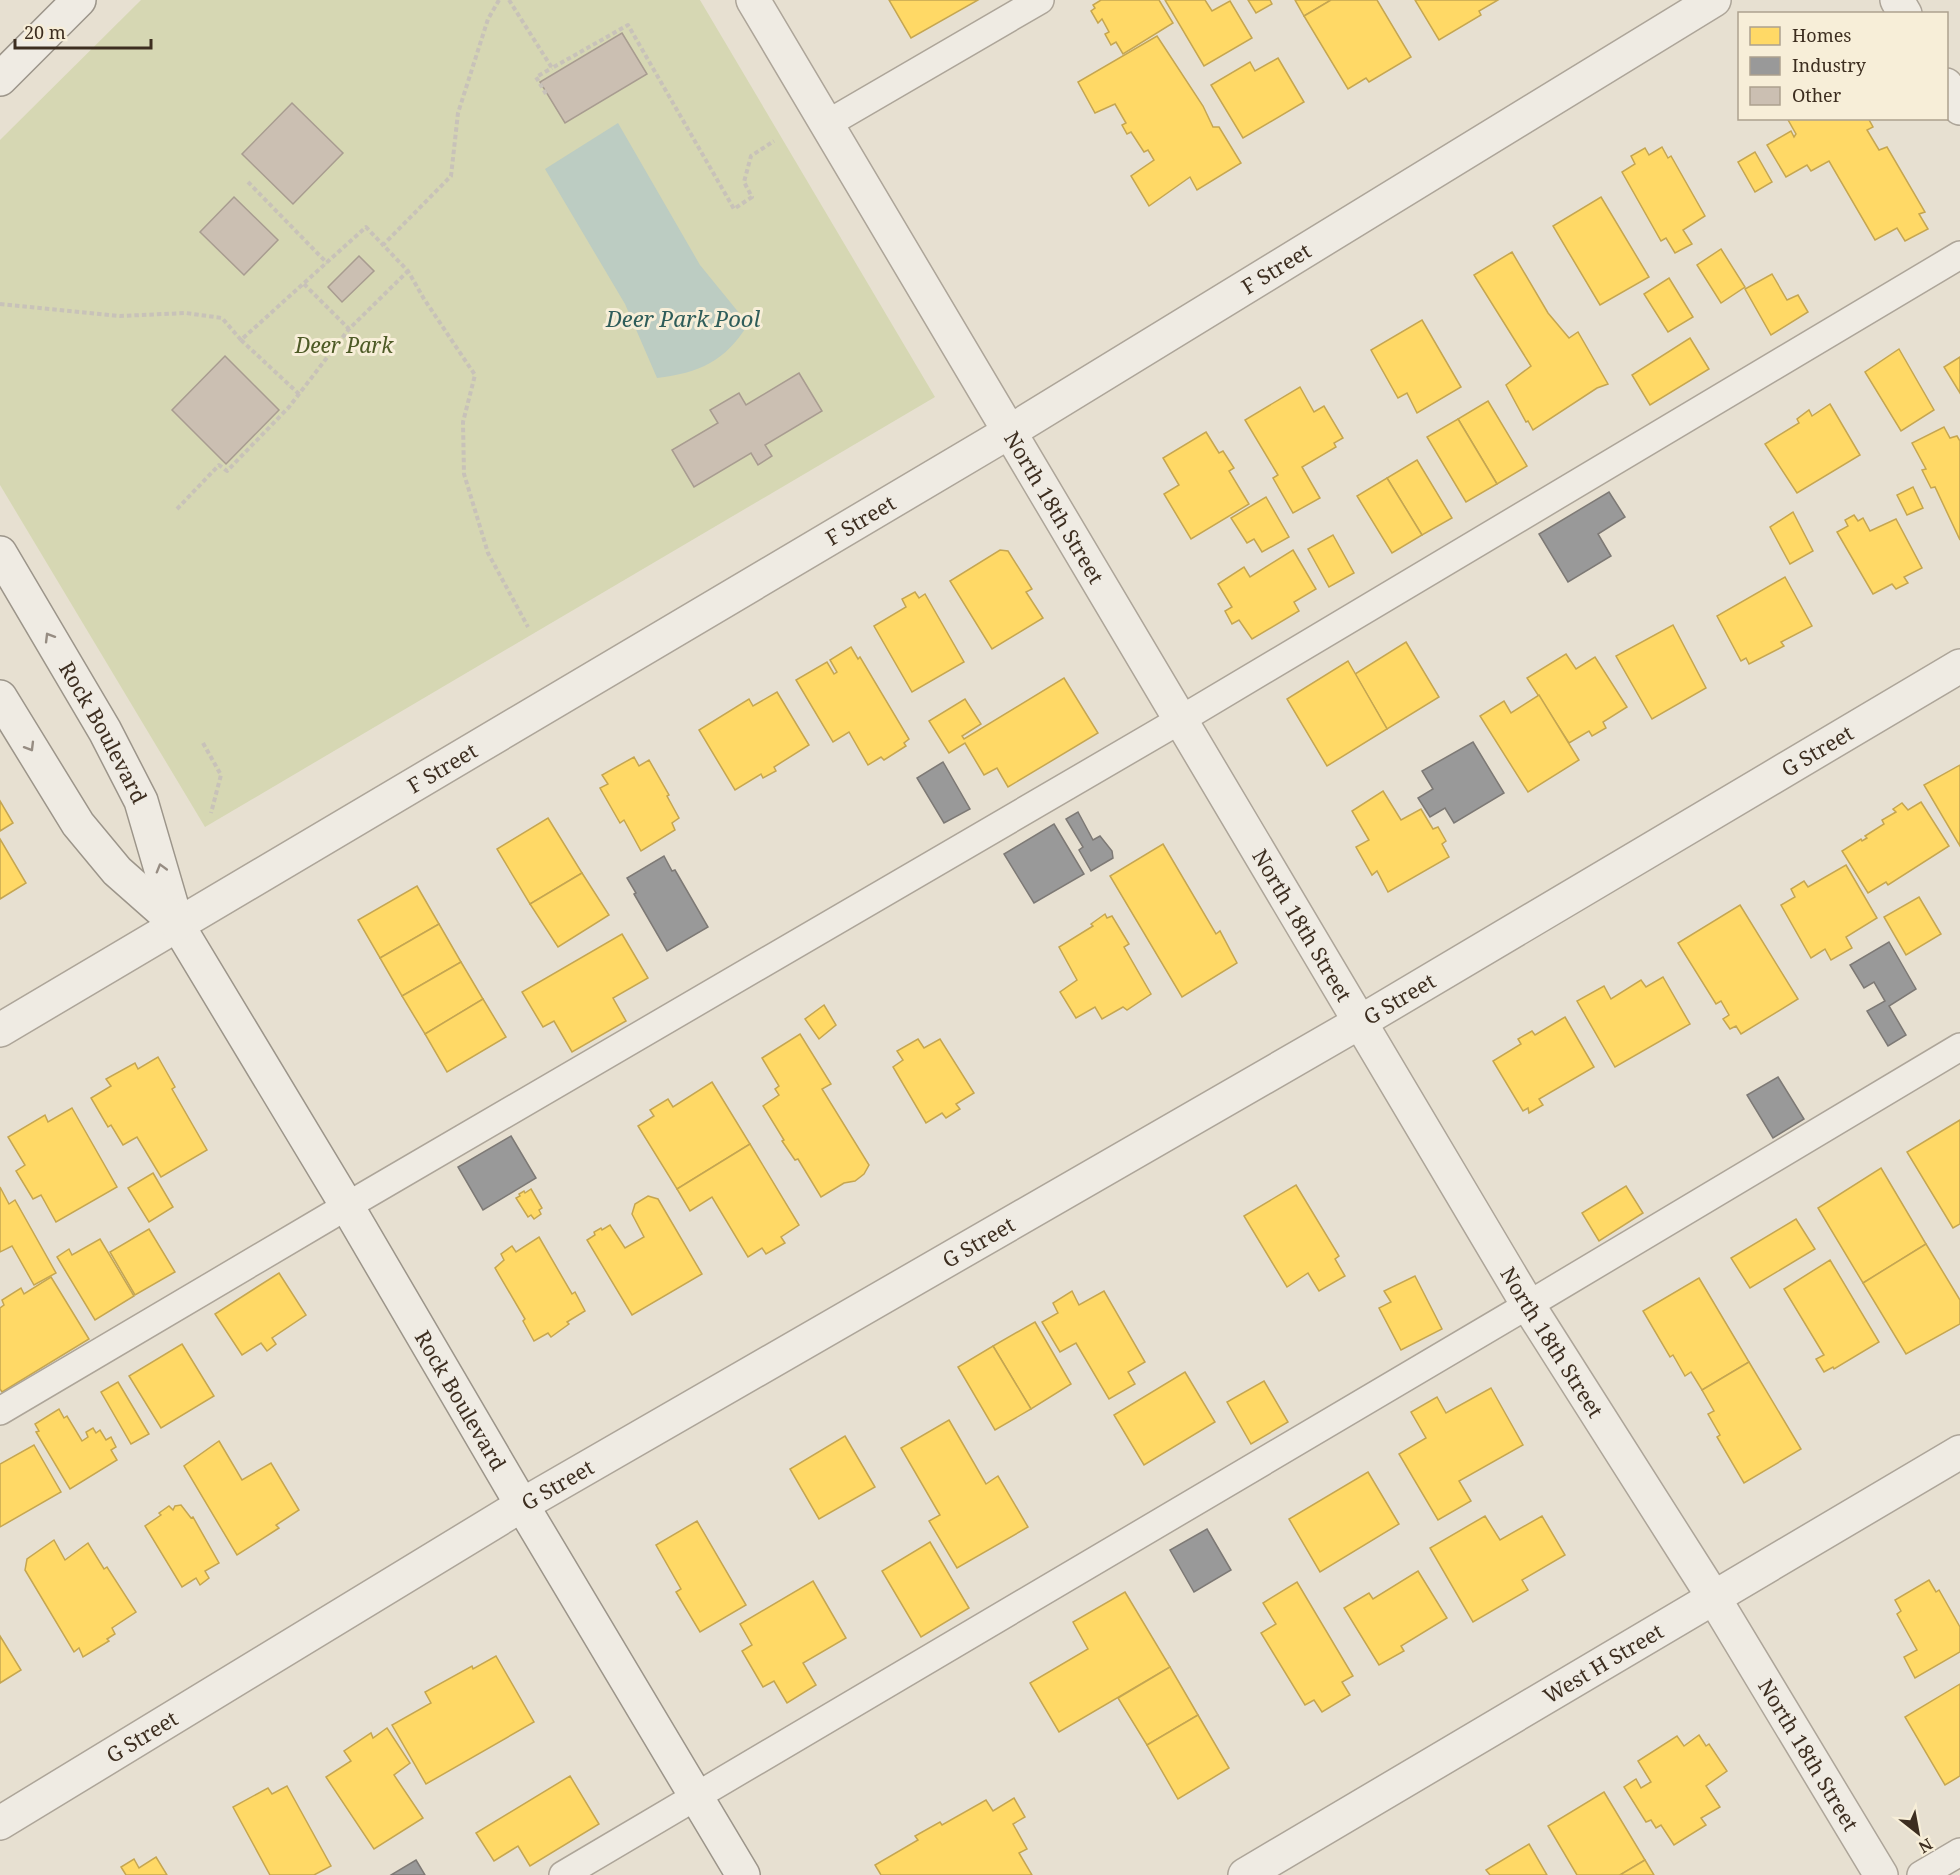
<svg xmlns="http://www.w3.org/2000/svg" width="1960" height="1875" viewBox="0 0 1960 1875" font-family="'Noto Serif',serif">
  <rect width="100%" height="100%" fill="#e7e0d1"/>
  <path fill="#d6d7b3" d="M141,0H700L935,397L205,827L0,485V140Z"/>
  <path fill="#bcccc2" d="M618,123L700,265L748,324C726,361 699,373 657,378L625,304L545,169Z"/>
  <g fill="#ffd966" stroke="#c5a651" stroke-width="1.5">
    <path d="M889,0H978L911,38Z"/>
    <path d="M1101,0H1159L1173,23L1123,54L1116,42L1111,45L1105,34L1109,32L1102,19L1098,23L1091,11L1095,8L1093,5Z"/>
    <path d="M1165,0H1205L1212,11L1230,1L1252,38L1204,66Z"/>
    <path d="M1248,0H1270L1272,4L1256,13Z"/>
    <path d="M1295,0H1331L1304,16Z"/>
    <path d="M1331,0H1377L1411,57L1369,82L1366,78L1348,89L1304,16Z"/>
    <path d="M1415,0H1498L1479,11L1481,15L1439,40Z"/>
    <path d="M1157,36L1203,106L1213,127H1219L1241,163L1197,190L1190,177L1149,206L1131,176L1154,160L1148,150L1144,152L1131,132L1127,134L1122,125L1126,123L1115,104L1095,113L1078,82Z"/>
    <path d="M1278,58L1304,102L1243,138L1211,85L1250,62L1255,71Z"/>
    <path d="M1787,118H1868L1873,127L1867,130L1879,150L1887,147L1925,212L1919,214L1928,229L1905,241L1897,228L1875,240L1829,161L1811,171L1807,165L1786,177L1767,145L1791,131L1794,137L1796,134Z"/>
    <path d="M1662,147L1668,158L1671,156L1705,216L1683,230L1692,244L1675,253L1666,238L1661,241L1622,172L1635,164L1631,156L1645,148L1649,155Z"/>
    <path d="M1755,152L1772,182L1755,192L1738,162Z"/>
    <path d="M1601,197L1649,277L1600,305L1553,226Z"/>
    <path d="M1721,249L1745,287L1721,303L1697,265Z"/>
    <path d="M1512,252L1548,313L1569,338L1578,332L1608,384L1597,388L1533,430L1528,421L1526,422L1506,385L1531,366L1474,275Z"/>
    <path d="M1772,274L1787,300L1798,295L1808,312L1771,335L1745,289Z"/>
    <path d="M1669,278L1693,317L1668,332L1644,294Z"/>
    <path d="M1422,320L1461,387L1417,413L1407,393L1398,398L1371,350Z"/>
    <path d="M1690,338L1709,369L1650,405L1632,375Z"/>
    <path d="M1899,349L1934,410L1901,431L1865,372Z"/>
    <path d="M1960,357V393L1944,367Z"/>
    <path d="M1300,387L1314,412L1324,406L1343,438L1334,443L1336,447L1302,467L1320,498L1293,513L1273,478L1278,475L1245,420Z"/>
    <path d="M1488,401L1527,466L1497,484L1458,419Z"/>
    <path d="M1830,404L1860,455L1797,493L1765,444L1799,423L1797,419L1809,410L1812,416Z"/>
    <path d="M1458,419L1497,484L1466,502L1427,437Z"/>
    <path d="M1944,427L1950,438L1957,436L1960,441V540L1935,487L1931,488L1922,470L1926,469L1912,443Z"/>
    <path d="M1206,432L1219,453L1223,451L1234,468L1229,471L1249,504L1191,539L1164,494L1179,485L1163,458Z"/>
    <path d="M1417,460L1452,518L1422,535L1387,478Z"/>
    <path d="M1387,478L1422,535L1392,553L1357,496Z"/>
    <path d="M1913,487L1923,508L1907,515L1897,495Z"/>
    <path d="M1266,497L1289,537L1262,552L1254,539L1247,543L1231,518Z"/>
    <path d="M1793,512L1813,551L1790,564L1770,527Z"/>
    <path d="M1854,515L1858,521L1863,518L1870,531L1896,519L1922,568L1904,577L1908,583L1896,589L1892,584L1873,594L1837,532L1848,526L1845,520Z"/>
    <path d="M1333,535L1354,573L1329,587L1308,549Z"/>
    <path d="M1000,550L1008,551L1032,589L1026,592L1043,618L992,649L950,581Z"/>
    <path d="M1293,550L1316,589L1294,602L1299,611L1252,639L1239,620L1232,624L1225,611L1232,607L1218,584L1244,567L1250,577Z"/>
    <path d="M1785,577L1812,626L1781,642L1784,646L1749,664L1746,658L1741,661L1717,616Z"/>
    <path d="M915,592L919,598L925,594L964,662L912,692L874,626L906,607L902,599Z"/>
    <path d="M1673,625L1706,688L1652,719L1616,656Z"/>
    <path d="M1406,642L1439,697L1387,729L1355,674Z"/>
    <path d="M851,647L858,659L860,657L909,739L904,743L906,746L884,760L881,757L868,765L849,732L833,742L796,680L827,662L834,674L837,672L830,660Z"/>
    <path d="M1566,654L1576,669L1595,657L1627,707L1603,722L1606,728L1592,736L1589,731L1569,743L1527,678Z"/>
    <path d="M1348,661L1387,729L1327,766L1287,699Z"/>
    <path d="M1064,678L1098,733L1008,787L997,768L984,775L965,743L949,753L929,721L965,699L981,724L962,736L964,739Z"/>
    <path d="M777,692L809,745L774,767L776,771L763,778L761,774L735,790L699,730L749,699L753,706Z"/>
    <path d="M1539,695L1579,760L1528,792L1480,716L1504,701L1511,713Z"/>
    <path d="M634,757L639,766L649,760L669,795L667,796L679,818L672,823L675,830L641,851L624,820L620,823L600,788L608,784L602,775Z"/>
    <path d="M1960,765V846L1924,785Z"/>
    <path d="M1383,791L1401,820L1421,809L1433,829L1438,827L1446,841L1442,844L1449,857L1388,892L1377,871L1372,875L1356,847L1369,840L1352,811Z"/>
    <path d="M0,801L13,823L0,831Z"/>
    <path d="M1921,802L1949,846L1888,885L1886,882L1868,893L1842,851L1861,839L1862,841L1867,838L1865,836L1884,824L1882,820L1896,812L1893,809L1902,803L1908,810Z"/>
    <path d="M548,818L582,873L530,904L497,849Z"/>
    <path d="M0,839L26,883L0,899Z"/>
    <path d="M1163,844L1216,934L1220,931L1237,963L1182,997L1110,876Z"/>
    <path d="M1846,865L1877,918L1846,937L1852,948L1831,960L1825,949L1811,958L1781,905L1795,897L1791,889L1804,881L1808,887Z"/>
    <path d="M582,873L609,915L558,947L530,904Z"/>
    <path d="M417,886L439,924L380,958L358,920Z"/>
    <path d="M1919,897L1941,934L1906,955L1884,917Z"/>
    <path d="M1740,905L1798,999L1741,1034L1736,1026L1730,1029L1723,1019L1729,1015L1721,1001L1716,1004L1678,943Z"/>
    <path d="M1105,914L1107,918L1112,916L1129,944L1124,947L1151,994L1127,1010L1123,1007L1102,1019L1095,1007L1076,1018L1060,992L1077,980L1059,947L1093,926L1091,924Z"/>
    <path d="M439,924L461,962L402,996L380,958Z"/>
    <path d="M622,934L648,978L613,998L626,1021L572,1052L554,1021L543,1027L522,992Z"/>
    <path d="M461,962L483,999L425,1034L402,996Z"/>
    <path d="M1663,977L1690,1024L1615,1067L1577,1001L1604,986L1611,999L1641,980L1646,987Z"/>
    <path d="M483,999L506,1037L447,1072L425,1034Z"/>
    <path d="M824,1005L836,1025L819,1039L805,1019Z"/>
    <path d="M1565,1017L1594,1067L1539,1099L1543,1105L1529,1113L1528,1108L1523,1111L1493,1061L1521,1044L1518,1039L1532,1031L1535,1035Z"/>
    <path d="M800,1034L831,1084L822,1089L869,1165L864,1174L855,1181L844,1183L821,1197L798,1159L795,1160L782,1141L784,1140L763,1106L779,1095L775,1089L779,1086L762,1058Z"/>
    <path d="M918,1039L924,1048L940,1039L974,1093L956,1104L960,1109L946,1118L942,1113L926,1123L893,1067L903,1060L897,1051Z"/>
    <path d="M158,1057L175,1087L172,1089L207,1150L161,1177L137,1137L123,1145L111,1125L108,1127L91,1098L111,1086L106,1079L135,1063L138,1069Z"/>
    <path d="M712,1082L750,1144L677,1189L638,1126L654,1116L650,1110L668,1099L673,1107Z"/>
    <path d="M72,1108L117,1187L56,1222L41,1195L33,1199L16,1171L25,1165L8,1137L45,1115L48,1122Z"/>
    <path d="M1960,1120V1224L1953,1228L1907,1152Z"/>
    <path d="M750,1144L799,1225L781,1237L785,1243L766,1254L762,1248L748,1257L712,1197L690,1211L677,1189Z"/>
    <path d="M1881,1168L1926,1244L1863,1283L1818,1208Z"/>
    <path d="M153,1173L173,1207L149,1222L128,1188Z"/>
    <path d="M1296,1185L1339,1256L1335,1259L1345,1276L1319,1291L1308,1273L1287,1287L1244,1216Z"/>
    <path d="M1626,1186L1643,1213L1599,1241L1582,1213Z"/>
    <path d="M0,1187L9,1204L15,1200L56,1273L34,1285L12,1246L0,1252Z"/>
    <path d="M531,1189L542,1208L539,1210L541,1214L534,1219L531,1215L528,1217L516,1198L520,1196L519,1194L524,1191L525,1193Z"/>
    <path d="M648,1196L658,1199L702,1274L632,1315L587,1240L595,1235L594,1232L601,1228L602,1230L610,1225L625,1248L644,1237L632,1214L635,1204Z"/>
    <path d="M1796,1219L1815,1249L1750,1288L1731,1258Z"/>
    <path d="M149,1229L175,1272L135,1295L110,1252Z"/>
    <path d="M539,1237L572,1294L575,1292L585,1311L567,1322L569,1324L551,1337L548,1333L534,1341L523,1321L525,1319L495,1268L504,1260L501,1254L512,1246L516,1252Z"/>
    <path d="M100,1239L134,1296L95,1320L57,1257L69,1249L72,1255Z"/>
    <path d="M1926,1244L1960,1300V1324L1906,1354L1863,1283Z"/>
    <path d="M1830,1260L1879,1342L1834,1369L1833,1367L1824,1372L1816,1359L1824,1355L1784,1289Z"/>
    <path d="M279,1273L306,1315L272,1338L276,1344L267,1351L261,1343L242,1355L215,1314Z"/>
    <path d="M1415,1276L1442,1329L1401,1350L1379,1308L1391,1302L1384,1291Z"/>
    <path d="M51,1277L89,1339L2,1392L0,1389V1308L4,1305L2,1300L21,1288L24,1294Z"/>
    <path d="M1699,1278L1749,1362L1702,1390L1691,1372L1685,1376L1673,1355L1670,1357L1643,1311Z"/>
    <path d="M1072,1291L1079,1305L1104,1291L1145,1362L1128,1372L1135,1384L1109,1399L1076,1343L1060,1352L1042,1322L1058,1313L1053,1303Z"/>
    <path d="M1035,1322L1071,1384L1031,1409L993,1346Z"/>
    <path d="M182,1344L214,1396L161,1428L129,1376Z"/>
    <path d="M993,1346L1031,1409L995,1430L958,1367Z"/>
    <path d="M1749,1362L1801,1449L1744,1483L1717,1437L1720,1435L1708,1414L1714,1411L1702,1390Z"/>
    <path d="M1185,1372L1215,1422L1144,1465L1114,1415Z"/>
    <path d="M1264,1381L1288,1422L1251,1444L1227,1402Z"/>
    <path d="M118,1382L149,1434L131,1444L101,1392Z"/>
    <path d="M1491,1388L1523,1445L1459,1481L1471,1501L1438,1520L1399,1454L1426,1438L1411,1412L1437,1397L1446,1413Z"/>
    <path d="M59,1409L64,1418L67,1416L82,1441L88,1437L86,1432L93,1428L96,1433L100,1430L106,1440L111,1437L116,1447L111,1450L117,1460L70,1489L36,1432L39,1431L35,1424Z"/>
    <path d="M949,1420L986,1484L998,1476L1028,1527L957,1568L929,1521L940,1515L901,1448Z"/>
    <path d="M845,1436L875,1487L819,1519L790,1469Z"/>
    <path d="M219,1441L242,1480L271,1463L299,1510L276,1525L279,1528L237,1555L184,1466Z"/>
    <path d="M34,1445L61,1492L0,1527V1464Z"/>
    <path d="M1368,1472L1399,1524L1320,1572L1289,1519Z"/>
    <path d="M181,1505L191,1518L193,1517L219,1563L205,1571L209,1578L200,1585L196,1578L182,1587L145,1526L161,1515L159,1513L169,1506L173,1510L175,1506Z"/>
    <path d="M1485,1516L1500,1540L1542,1516L1565,1555L1522,1580L1528,1590L1473,1622L1430,1548Z"/>
    <path d="M697,1521L746,1605L700,1632L676,1592L681,1589L656,1545Z"/>
    <path d="M54,1540L65,1560L88,1543L104,1569L107,1567L136,1612L112,1628L115,1634L107,1639L109,1641L83,1657L79,1648L74,1652L25,1570L27,1559Z"/>
    <path d="M930,1542L969,1608L921,1637L882,1571Z"/>
    <path d="M1418,1571L1447,1618L1401,1646L1404,1651L1379,1665L1344,1608L1369,1593L1373,1599Z"/>
    <path d="M1929,1580L1936,1592L1939,1590L1960,1627V1652L1915,1678L1904,1657L1917,1650L1897,1614L1901,1611L1895,1600Z"/>
    <path d="M813,1581L846,1638L803,1663L816,1685L787,1703L774,1681L763,1687L742,1651L752,1645L740,1624Z"/>
    <path d="M1297,1582L1353,1676L1342,1682L1350,1695L1322,1712L1314,1700L1305,1705L1261,1633L1276,1624L1263,1603Z"/>
    <path d="M1125,1592L1170,1667L1059,1732L1030,1683L1088,1649L1073,1622Z"/>
    <path d="M0,1636L21,1670L0,1683Z"/>
    <path d="M496,1656L534,1722L426,1784L392,1725L431,1703L425,1692L472,1666L473,1669Z"/>
    <path d="M1170,1667L1198,1715L1147,1745L1118,1698Z"/>
    <path d="M1960,1684V1776L1945,1785L1905,1717Z"/>
    <path d="M1198,1715L1229,1768L1178,1799L1147,1745Z"/>
    <path d="M387,1728L410,1763L394,1775L423,1818L374,1849L326,1777L351,1761L344,1751L371,1733L373,1738Z"/>
    <path d="M1699,1735L1706,1746L1709,1744L1727,1771L1706,1786L1720,1807L1701,1818L1706,1825L1674,1845L1661,1825L1656,1828L1651,1820L1646,1822L1624,1787L1636,1779L1641,1788L1651,1782L1638,1761L1677,1736L1684,1746Z"/>
    <path d="M570,1776L599,1824L530,1866L518,1846L494,1861L476,1833Z"/>
    <path d="M287,1786L331,1866L314,1875H270L233,1807L268,1788L272,1794Z"/>
    <path d="M1604,1792L1645,1860L1620,1875H1577L1548,1826Z"/>
    <path d="M1014,1798L1025,1817L1013,1824L1027,1849L1019,1853L1032,1875H881L875,1865L918,1840L915,1836L940,1822L942,1825L986,1800L993,1811Z"/>
    <path d="M1529,1844L1547,1875H1490L1486,1870Z"/>
    <path d="M156,1857L167,1875H126L121,1867L134,1859L139,1868Z"/>
    <path d="M1645,1860L1654,1875H1620Z"/>
  </g>
  <g fill="#999" stroke="#7d7975" stroke-width="1.5">
    <path d="M1609,492L1625,517L1598,534L1611,556L1568,582L1539,534Z"/>
    <path d="M1473,742L1504,793L1454,823L1445,808L1430,817L1418,798L1433,789L1422,771Z"/>
    <path d="M943,762L970,809L944,823L917,778Z"/>
    <path d="M1078,812L1093,840L1100,836L1112,851L1113,858L1091,871L1079,850L1083,847L1066,819Z"/>
    <path d="M1054,824L1084,874L1034,903L1004,854Z"/>
    <path d="M664,856L672,871L675,870L708,927L667,951L634,894L636,893L627,878Z"/>
    <path d="M1889,942L1916,989L1889,1006L1906,1035L1888,1046L1867,1011L1885,1001L1874,982L1864,988L1850,965Z"/>
    <path d="M1778,1077L1804,1119L1773,1138L1747,1095Z"/>
    <path d="M511,1136L536,1178L483,1210L458,1167Z"/>
    <path d="M1207,1529L1231,1570L1194,1592L1170,1550Z"/>
    <path d="M416,1860L425,1875H391Z"/>
  </g>
  <g fill="#cbbfb2" stroke="#a89c90" stroke-width="1.5">
    <path d="M622,33L647,74L565,123L540,82Z"/>
    <path d="M292,103L343,153L293,204L242,154Z"/>
    <path d="M234,197L278,240L244,275L200,232Z"/>
    <path d="M359,256L374,271L342,302L328,287Z"/>
    <path d="M225,356L279,410L226,464L172,410Z"/>
    <path d="M799,373L822,411L765,445L772,456L758,465L751,453L694,487L672,450L718,423L710,410L739,393L746,405Z"/>
  </g>
  <g fill="none" stroke-linecap="round" stroke-linejoin="round">
    <defs>
      <g id="service">
        <path d="M827,124L1040,0"/>
        <path d="M0,1411L347,1206L1180,720L1960,255"/>
        <path d="M563,1875L1528,1305L1960,1047"/>
        <path d="M1921,1875L1960,1852"/>
      </g>
      <g id="minor">
        <path id="s1" d="M753,0L1528,1305L1714,1598L1881,1875"/>
        <path d="M1897,0L1905,14"/>
        <path d="M1946,85L1960,108"/>
        <path id="s2" d="M0,1030L1009,432L1714,0"/>
        <path id="s3" d="M0,1823L522,1505L1360,1022L1960,666"/>
        <path id="s4" d="M1245,1875L1960,1452"/>
      </g>
      <g id="secondary">
        <path d="M0,79L79,0"/>
        <path id="s5" d="M0,553L105,731L141,801L177,924L347,1206L522,1505L743,1875"/>
        <path d="M0,697L78,824L117,871L177,924"/>
      </g>
    </defs>
    <use href="#service" stroke="#ada599" stroke-width="30"/>
    <use href="#minor" stroke="#ada599" stroke-width="36"/>
    <use href="#secondary" stroke="#9c958a" stroke-width="36"/>
    <g stroke="#c8c2b9" stroke-width="4" stroke-dasharray="4.5 3" stroke-linecap="butt">
      <path d="M499,0L488,19L458,113L451,176L383,245L408,271L424,299L475,375L463,422L464,474L488,553L528,627"/>
      <path d="M509,0L552,68L628,25L734,209L752,197L744,182L751,156L774,141"/>
      <path d="M546,94L536,77L552,68"/>
      <path d="M248,182L327,263"/>
      <path d="M304,284L349,329"/>
      <path d="M0,304L120,316L186,313L222,318L241,340L366,227L383,245"/>
      <path d="M241,340L299,394"/>
      <path d="M177,509L219,465L227,471L289,407L349,329L408,271"/>
      <path d="M203,743L221,775L211,813"/>
    </g>
    <use href="#service" stroke="#efebe3" stroke-width="27"/>
    <use href="#minor" stroke="#efebe3" stroke-width="33"/>
    <use href="#secondary" stroke="#efebe3" stroke-width="33"/>
  </g>
  <defs><path id="oneway-chevron" d="M-2-3.5L2.5 0L-2 3.5" fill="none" stroke-width="1.6" stroke-linecap="round" stroke-linejoin="round" transform="scale(1.5)"/></defs>
  <g stroke="#968c82">
    <use href="#oneway-chevron" transform="translate(49 637) rotate(-121)"/>
    <use href="#oneway-chevron" transform="translate(30 747) rotate(59)"/>
    <use href="#oneway-chevron" transform="translate(161 868) rotate(-106)"/>
  </g>
  <g text-anchor="middle" dominant-baseline="central" stroke-width="6" stroke-linejoin="round" paint-order="stroke">
    <g font-size="21" fill="#3d2e20" stroke="#f7eed8">
      <text stroke="none"><textPath href="#s2" startOffset="1486">F Street</textPath></text>
      <text stroke="none"><textPath href="#s1" startOffset="590">North 18th Street</textPath></text>
      <text stroke="none"><textPath href="#s2" startOffset="1000">F Street</textPath></text>
      <text stroke="none"><textPath href="#s5" startOffset="207">Rock Boulevard</textPath></text>
      <text stroke="none"><textPath href="#s3" startOffset="2110">G Street</textPath></text>
      <text stroke="none"><textPath href="#s2" startOffset="514">F Street</textPath></text>
      <text stroke="none"><textPath href="#s1" startOffset="1076">North 18th Street</textPath></text>
      <text stroke="none"><textPath href="#s3" startOffset="1624">G Street</textPath></text>
      <text stroke="none"><textPath href="#s3" startOffset="1138">G Street</textPath></text>
      <text stroke="none"><textPath href="#s1" startOffset="1562">North 18th Street</textPath></text>
      <text stroke="none"><textPath href="#s5" startOffset="968">Rock Boulevard</textPath></text>
      <text stroke="none"><textPath href="#s3" startOffset="652">G Street</textPath></text>
      <text stroke="none"><textPath href="#s4" startOffset="416">West H Street</textPath></text>
      <text stroke="none"><textPath href="#s3" startOffset="166">G Street</textPath></text>
      <text stroke="none"><textPath href="#s1" startOffset="2048">North 18th Street</textPath></text>
    </g>
    <g font-size="21" font-style="italic" fill="#4d5a26" stroke="#f7eed8">
      <text x="344" y="345">Deer Park</text>
    </g>
    <g font-size="22" font-style="italic" fill="#2f5d5a" stroke="#f7eed8">
      <text x="683" y="318">Deer Park Pool</text>
    </g>
  </g>
  <rect x="1738" y="12" width="210" height="108" fill="#f7eed8" stroke="#ada18e" stroke-width="1.5"/>
  <rect x="1750" y="27" width="30" height="18" fill="#ffd966" stroke="#ada18e" stroke-width="1.5"/>
  <text x="1792" y="42" font-size="18" fill="#3d2e20">Homes</text>
  <rect x="1750" y="57" width="30" height="18" fill="#999999" stroke="#ada18e" stroke-width="1.5"/>
  <text x="1792" y="72" font-size="18" fill="#3d2e20">Industry</text>
  <rect x="1750" y="87" width="30" height="18" fill="#cbbfb2" stroke="#ada18e" stroke-width="1.5"/>
  <text x="1792" y="102" font-size="18" fill="#3d2e20">Other</text>
  <g transform="translate(1918 1833) rotate(149)" stroke="#f7eed8" stroke-width="4.5" paint-order="stroke">
  <path d="M0-4.5L10 22L0 15L-10 22Z" fill="#3d2e20"/>
  <text y="-9" font-size="16" font-weight="bold" text-anchor="middle" fill="#3d2e20">N</text>
  </g>
  <path d="M15 39v9h136v-9" fill="none" stroke="#3d2e20" stroke-width="3"/>
  <text x="24" y="39" font-size="18" fill="#3d2e20" stroke="#f7eed8" stroke-width="4.5" paint-order="stroke">20 m</text>
</svg>
